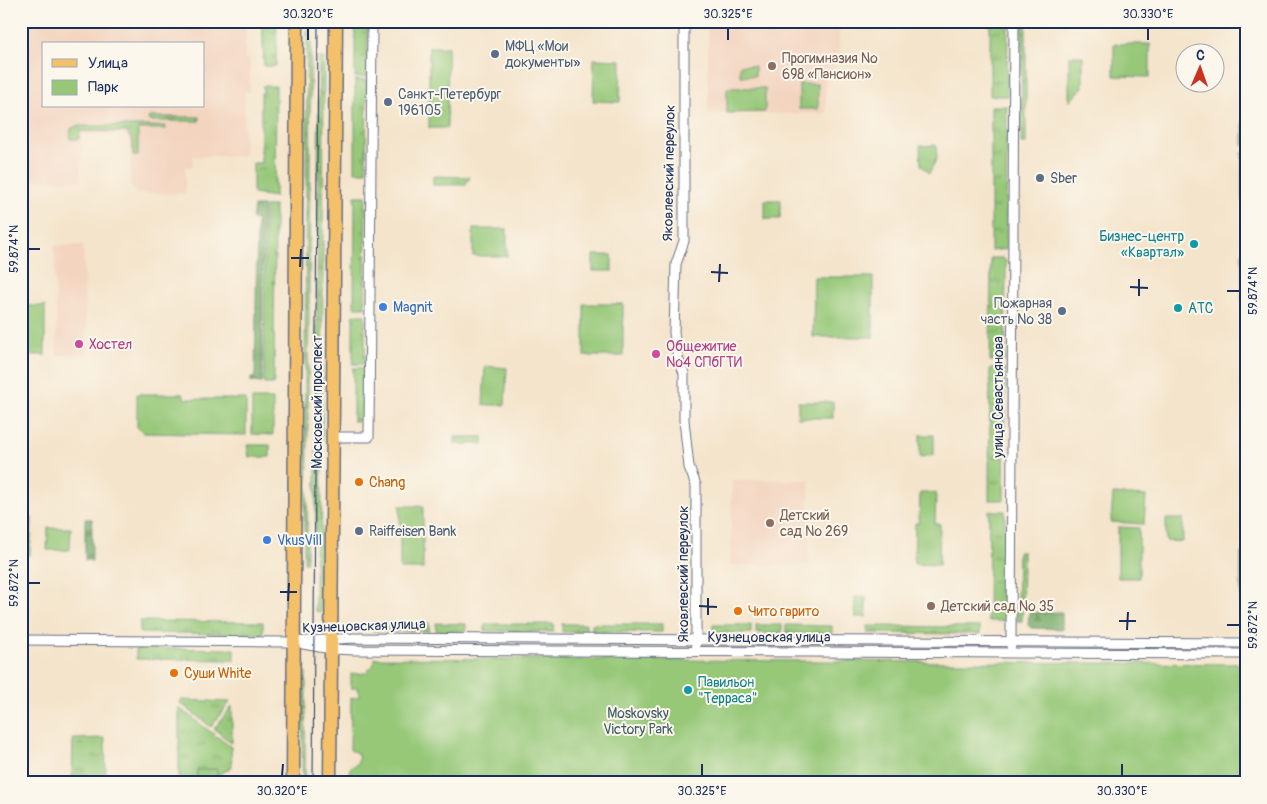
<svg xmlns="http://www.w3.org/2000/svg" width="1267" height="804" viewBox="0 0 1267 804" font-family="Pangolin,sans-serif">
  <defs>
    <pattern id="grass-tufts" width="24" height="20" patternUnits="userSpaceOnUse" patternTransform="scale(1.25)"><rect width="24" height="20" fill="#96c878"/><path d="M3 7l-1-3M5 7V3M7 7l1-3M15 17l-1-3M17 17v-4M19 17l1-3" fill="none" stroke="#7aa366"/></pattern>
    <pattern id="forest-firs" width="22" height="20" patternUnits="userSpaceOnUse" patternTransform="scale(1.25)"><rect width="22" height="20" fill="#78ac68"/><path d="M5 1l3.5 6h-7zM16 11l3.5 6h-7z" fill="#628c59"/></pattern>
  </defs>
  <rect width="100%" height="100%" fill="#fbf7ec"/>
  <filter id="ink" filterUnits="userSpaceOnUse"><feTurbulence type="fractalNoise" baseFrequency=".02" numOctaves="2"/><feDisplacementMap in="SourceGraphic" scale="10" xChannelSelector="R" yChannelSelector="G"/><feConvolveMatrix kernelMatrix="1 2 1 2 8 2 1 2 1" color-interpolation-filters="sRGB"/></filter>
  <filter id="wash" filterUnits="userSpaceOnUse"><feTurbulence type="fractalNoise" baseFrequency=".0096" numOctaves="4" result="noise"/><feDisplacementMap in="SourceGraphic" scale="20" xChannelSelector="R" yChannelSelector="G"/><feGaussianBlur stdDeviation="1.12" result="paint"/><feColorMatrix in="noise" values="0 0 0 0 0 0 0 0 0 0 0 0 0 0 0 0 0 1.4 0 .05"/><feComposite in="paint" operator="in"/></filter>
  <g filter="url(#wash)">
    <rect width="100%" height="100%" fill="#f4e4cb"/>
    <g fill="#f3d4bf" fill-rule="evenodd">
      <path d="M21,21H246L245,59H250V92H245L244,156H193V166L185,167V194L137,193L130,186L131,143L124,134H82L80,181L21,180ZM44,44H204V106H44Z"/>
      <path d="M708,21H839V60L826,80V114H708Z"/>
      <path d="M83,245L87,354L57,355L54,246Z"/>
      <path d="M732,480H809V565H730Z"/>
    </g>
    <g fill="url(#grass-tufts)" stroke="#587c6b">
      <path d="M262,21H277L276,66H264Z"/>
      <path d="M307,21H311L307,562H304Z"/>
      <path d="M990,21H1008L1007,96H990Z"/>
      <path d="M1022,21H1026V144H1021Z"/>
      <rect x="1243" y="21" width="3" height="124"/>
      <path d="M368,26L367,77H355V27Z"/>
      <path d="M319,58H324L321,612L315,611Z"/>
      <path d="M355,80H367L366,172H355Z"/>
      <path d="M263,86H276L275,197L253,194V163H261V93H263Z"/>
      <path d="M991,106H1007L1006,249L991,251Z"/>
      <path d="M150,117H199L200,119L199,121H149L148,118Z"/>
      <path d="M76,126H166V129H138V156H133V142L127,132L80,131L79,139H70L71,129Z"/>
      <rect x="1242" y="153" width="4" height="48"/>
      <path d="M433,176L470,177L465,185H433Z"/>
      <path d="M355,196H366L365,307H354Z"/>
      <path d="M265,206H275L274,384H264Z"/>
      <rect x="1242" y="253" width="4" height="47"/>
      <path d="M991,258H1003L1006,261L1005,361H990Z"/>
      <rect x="1242" y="305" width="4" height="40"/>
      <rect x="353" y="315" width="12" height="49"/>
      <rect x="353" y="368" width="11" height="53"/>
      <path d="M990,369H1005L1004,500H989Z"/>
      <rect x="455" y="437" width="28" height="7"/>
      <path d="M247,445H270V457H249Z"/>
      <path d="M989,511H1005L1004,621H988Z"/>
      <path d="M1018,552H1023L1022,621H1017Z"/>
      <path d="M1241,553H1246V623L1240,622Z"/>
      <rect x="855" y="597" width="11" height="20"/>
      <path d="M140,621L263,622V634L140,633Z"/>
      <rect x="372" y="623" width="57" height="8"/>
      <path d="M436,623L466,624V631H436Z"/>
      <path d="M485,624H554L553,632L485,631Z"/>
      <rect x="562" y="624" width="24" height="8"/>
      <rect x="592" y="624" width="70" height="8"/>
      <path d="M713,625H751V633H712Z"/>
      <rect x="756" y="625" width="26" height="8"/>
      <path d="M786,625L832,626V634L786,633Z"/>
      <path d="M868,626L980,627V634L868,633Z"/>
      <path d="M136,648L234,649V660L136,659Z"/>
      <path d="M303,672H306L305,783H302Z"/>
      <path d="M181,700L230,702L211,727L180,703Z"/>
      <path d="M232,706V743L214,729Z"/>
      <path d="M179,708L231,747L232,768L217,775L216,769L197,770V783H179Z"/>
      <path d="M105,738L106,783H72L73,739Z"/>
    </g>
    <g fill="url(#forest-firs)" stroke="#4a6e63">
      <path d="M254,206H263L262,383L251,382V378L255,377L257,220L252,219Z"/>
      <path d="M85,519H92V561L85,560Z"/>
      <path d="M1062,612V629L1031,628L1028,625L1029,613Z"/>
    </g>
    <g fill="#96c878" stroke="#587c6b">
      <path d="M1114,44H1150V77L1114,76Z"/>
      <path d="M429,47H448L447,128H429Z"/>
      <path d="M1069,56H1083V87L1069,102Z"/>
      <path d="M594,59L621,60L620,102L593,101Z"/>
      <path d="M740,65L755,66V76H740Z"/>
      <rect x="799" y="84" width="19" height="25"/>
      <path d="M727,88H765V112L727,113Z"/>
      <path d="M936,145L937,158L929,173L921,165L920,146Z"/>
      <path d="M765,200H781L780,219H765Z"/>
      <rect x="473" y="229" width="34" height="27"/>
      <rect x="593" y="255" width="19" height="16"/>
      <path d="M814,277H873V337H813Z"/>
      <rect x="584" y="304" width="39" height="52"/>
      <rect x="21" y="306" width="24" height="49"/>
      <path d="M485,366L507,368L505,405H483Z"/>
      <path d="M137,394H183L185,399H246V435L143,433L137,427Z"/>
      <path d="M252,399H273V435L252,434Z"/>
      <rect x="798" y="402" width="35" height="16"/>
      <path d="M920,435H934V455L920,457Z"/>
      <path d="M920,493H936L935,524H940L939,565L914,564L915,523H919Z"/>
      <path d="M1113,494L1146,496L1144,524L1111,522Z"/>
      <rect x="400" y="506" width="23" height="63"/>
      <path d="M21,518H32L30,555H21Z"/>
      <path d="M1166,519H1183V542L1166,541Z"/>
      <path d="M1118,527L1139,528V578H1118Z"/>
      <path d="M48,528H71L70,550H47Z"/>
      <path d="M375,658L1246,664V783H350V768L357,764L359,757L357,753L350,750L351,698L359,697L358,688H351V674L366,673L374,664Z"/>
      <path d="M217,769V783H197V770Z"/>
    </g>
  </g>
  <g filter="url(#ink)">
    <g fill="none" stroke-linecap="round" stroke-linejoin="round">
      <defs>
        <g id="minor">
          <path d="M684,21V241L676,264L674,333L678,358L684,373V420L689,467L696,485V644"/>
          <path d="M332,437H369L372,21"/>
          <path d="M21,640L293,642L354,638L1246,643"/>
          <path d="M303,644L331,649L356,650L1246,654"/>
          <path d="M1011,646L1014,21"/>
        </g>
        <g id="primary">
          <path d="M293,783L297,21"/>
          <path d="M330,783L336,21"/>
        </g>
      </defs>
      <use href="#minor" stroke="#676e84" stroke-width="11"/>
      <use href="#primary" stroke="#676e84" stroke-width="15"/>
      <use href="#minor" stroke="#fff" stroke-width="9"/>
      <use href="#primary" stroke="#f4c16a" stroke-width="12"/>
      <path stroke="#1b2f5e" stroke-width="1" d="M313,783L318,21"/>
    </g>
  </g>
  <path fill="none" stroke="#1b2f5e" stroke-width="2" d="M308,40V28M728,40V28M1148,40V28M28,249H40M291,258H309M300,267L301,249M711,272L728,273M719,282L720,264M1130,287L1148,288M1227,291H1240M1139,296V279M28,583H40M280,592H297M288,601L289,583M699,606L717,607M708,615V598M1119,621H1136M1227,625H1240M1127,630L1128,612M282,776L283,764M702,776V764M1122,776V764"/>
  <g fill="#5c6f8a" stroke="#fbf7ec" stroke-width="2">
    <circle cx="495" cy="54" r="5"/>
    <circle cx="388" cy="102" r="5"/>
    <circle cx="1040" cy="178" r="5"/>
    <circle cx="1062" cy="311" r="5"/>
    <circle cx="359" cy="531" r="5"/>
  </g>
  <g fill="#8d6e63" stroke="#fbf7ec" stroke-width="2">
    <circle cx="772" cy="66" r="5"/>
    <circle cx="770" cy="523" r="5"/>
    <circle cx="931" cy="606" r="5"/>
  </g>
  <g fill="#0f9aa8" stroke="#fbf7ec" stroke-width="2">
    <circle cx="1194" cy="244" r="5"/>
    <circle cx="1178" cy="308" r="5"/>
    <circle cx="688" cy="690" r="5"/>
  </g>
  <g fill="#3f7fe0" stroke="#fbf7ec" stroke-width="2">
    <circle cx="383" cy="307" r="5"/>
    <circle cx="267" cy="540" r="5"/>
  </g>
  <g fill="#d1479c" stroke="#fbf7ec" stroke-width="2">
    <circle cx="79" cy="344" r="5"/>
    <circle cx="656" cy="354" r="5"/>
  </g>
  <g fill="#e8710a" stroke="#fbf7ec" stroke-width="2">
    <circle cx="359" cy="482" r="5"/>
    <circle cx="738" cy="611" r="5"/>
    <circle cx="174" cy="673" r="5"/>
  </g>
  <g text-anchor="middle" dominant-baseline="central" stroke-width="4" stroke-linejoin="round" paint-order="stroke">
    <g font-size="14" fill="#4e5e75" stroke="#fbf7ec" text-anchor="start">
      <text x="505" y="46">МФЦ «Мои<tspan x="505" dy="16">документы»</tspan></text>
      <text x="398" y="94">Санкт-Петербург<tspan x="398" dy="16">196105</tspan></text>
      <text x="1050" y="178">Sber</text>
      <text x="1052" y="303" text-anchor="end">Пожарная<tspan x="1052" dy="16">часть № 38</tspan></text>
      <text x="369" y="531">Raiffeisen Bank</text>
    </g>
    <g font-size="14" fill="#785e54" stroke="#fbf7ec" text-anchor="start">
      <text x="782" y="58">Прогимназия №<tspan x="782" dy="16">698 «Пансион»</tspan></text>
      <text x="780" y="515">Детский<tspan x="780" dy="16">сад № 269</tspan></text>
      <text x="941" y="606">Детский сад № 35</text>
    </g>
    <g font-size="14" fill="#1b2f5e" stroke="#fbf7ec">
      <text transform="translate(669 173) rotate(-89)">Яковлевский переулок</text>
      <text transform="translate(998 397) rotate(-90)">улица Севастьянова</text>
      <text transform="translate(317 402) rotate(-90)">Московский проспект</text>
      <text transform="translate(683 574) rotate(-90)">Яковлевский переулок</text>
      <text transform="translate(364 626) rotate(-2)">Кузнецовская улица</text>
      <text x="769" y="637">Кузнецовская улица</text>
    </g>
    <g font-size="14" fill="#0d838f" stroke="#fbf7ec" text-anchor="start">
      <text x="1184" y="236" text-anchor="end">Бизнес-центр<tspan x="1184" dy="16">«Квартал»</tspan></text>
      <text x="1188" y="308">АТС</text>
      <text x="698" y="682">Павильон<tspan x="698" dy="16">"Терраса"</tspan></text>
    </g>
    <g font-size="14" fill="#366cbe" stroke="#fbf7ec" text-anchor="start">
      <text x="393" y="307">Magnit</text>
      <text x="277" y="540">VkusVill</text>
    </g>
    <g font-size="14" fill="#b23c85" stroke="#fbf7ec" text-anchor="start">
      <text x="89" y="344">Хостел</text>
      <text x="666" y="346">Общежитие<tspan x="666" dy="16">№4 СПбГТИ</tspan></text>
    </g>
    <g font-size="14" fill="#c56008" stroke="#fbf7ec" text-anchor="start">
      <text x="369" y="482">Chang</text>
      <text x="748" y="611">Чито гврито</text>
      <text x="184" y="673">Суши White</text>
    </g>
    <g font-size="14" fill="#405d66" stroke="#fbf7ec">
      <text x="638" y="713">Moskovsky<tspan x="638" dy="16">Victory Park</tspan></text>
    </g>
  </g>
  <rect width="1267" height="804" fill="none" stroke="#fbf7ec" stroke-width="55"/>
  <rect x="42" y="42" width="162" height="65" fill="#fbf7ec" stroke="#a1a7b3"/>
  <rect x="52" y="59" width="25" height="8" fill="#f4c16a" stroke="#a1a7b3"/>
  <text x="88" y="68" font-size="15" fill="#1b2f5e">Улица</text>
  <rect x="52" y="80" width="25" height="15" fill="#96c878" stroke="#a1a7b3"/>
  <text x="88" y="92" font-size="15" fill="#1b2f5e">Парк</text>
  <g transform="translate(1200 68) rotate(2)"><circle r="24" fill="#fbf7ec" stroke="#a1a7b3"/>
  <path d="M0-4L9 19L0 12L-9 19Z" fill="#c8321e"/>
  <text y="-8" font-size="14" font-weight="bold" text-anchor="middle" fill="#1b2f5e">С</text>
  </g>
  <rect x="28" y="28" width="1212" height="748" fill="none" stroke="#1b2f5e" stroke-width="2"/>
  <g font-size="12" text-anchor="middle" fill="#1b2f5e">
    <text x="308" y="18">30.320°E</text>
    <text x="728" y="18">30.325°E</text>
    <text x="1148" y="18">30.330°E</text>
    <text transform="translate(14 249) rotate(-90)" y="4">59.874°N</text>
    <text transform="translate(1253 291) rotate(-90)" y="4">59.874°N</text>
    <text transform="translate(14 583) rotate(-90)" y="4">59.872°N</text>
    <text transform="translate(1253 625) rotate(-90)" y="4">59.872°N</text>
    <text x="282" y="795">30.320°E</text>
    <text x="702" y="795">30.325°E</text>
    <text x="1122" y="795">30.330°E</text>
  </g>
</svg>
